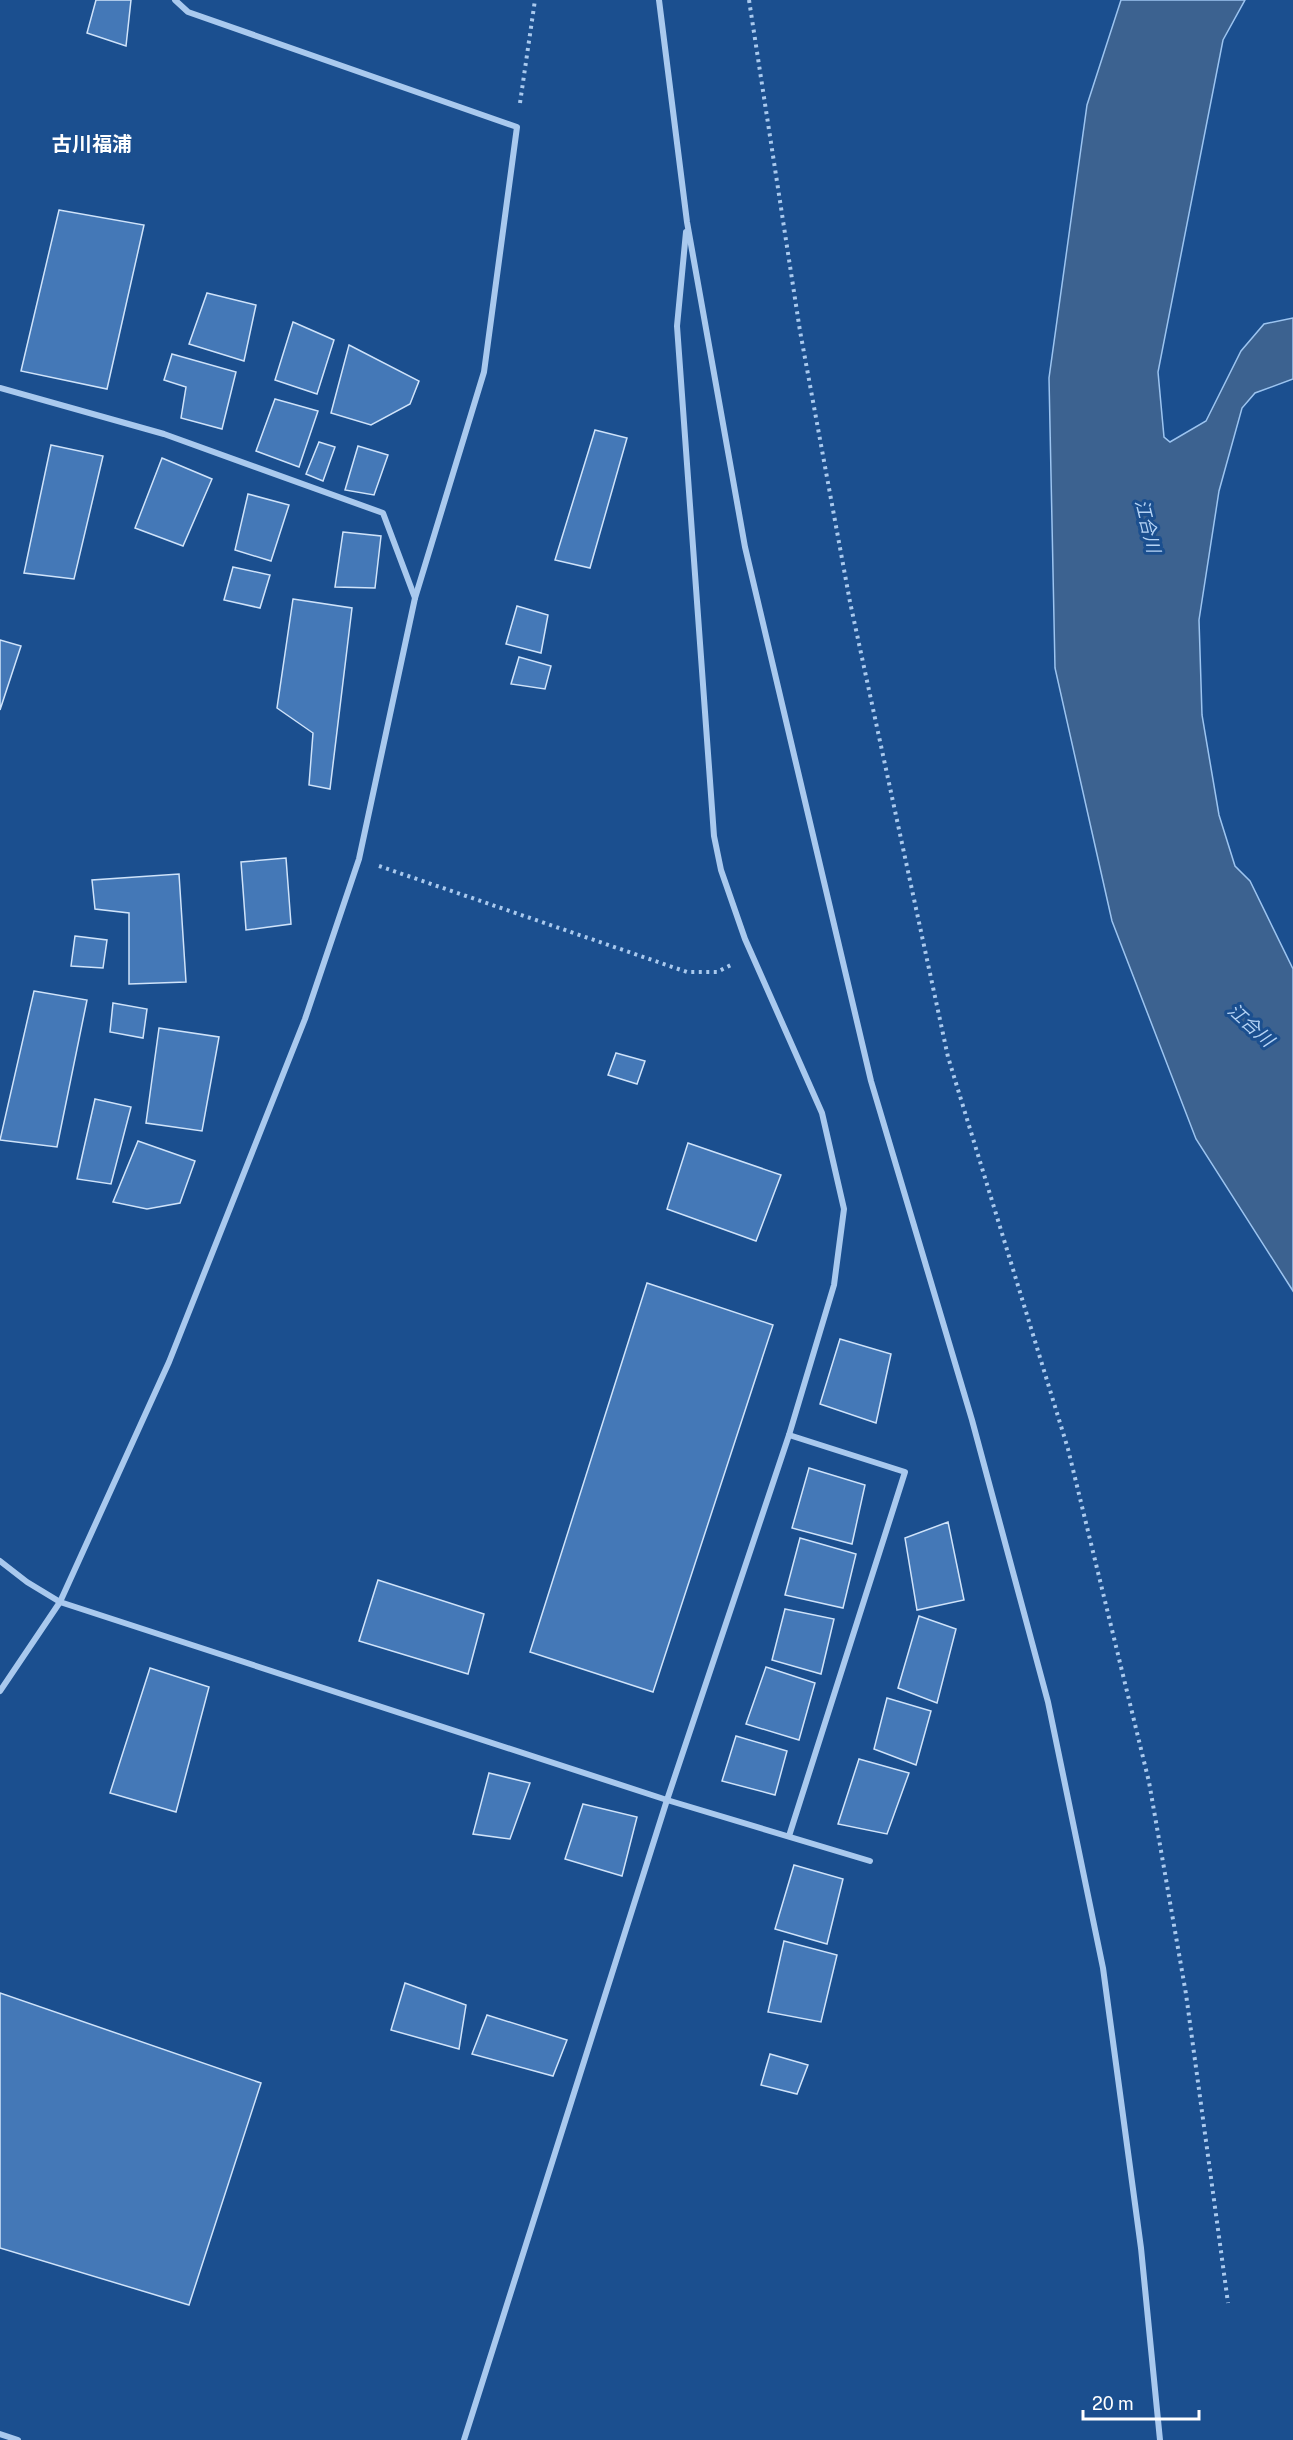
<svg xmlns="http://www.w3.org/2000/svg" width="1293" height="2440" viewBox="0 0 1293 2440" font-family="'Public Sans','Noto Sans JP',sans-serif">
  <rect width="100%" height="100%" fill="#1b4f8f"/>
  <path fill="#3c6290" stroke="#9cc4f0" stroke-width="1.5" d="M1121,0H1245L1223,40L1158,372L1164,437L1170,442L1206,421L1241,351L1264,324L1293,318V379L1255,393L1242,408L1219,491L1199,620L1202,715L1219,815L1235,866L1250,881L1293,969V1291L1196,1139L1112,921L1055,668L1049,378L1087,105Z"/>
  <g fill="#4478b7" stroke="#cfe3fa" stroke-width="1.5">
    <path d="M96,0H131L126,46L87,33Z"/>
    <path d="M59,210L144,225L107,389L21,371Z"/>
    <path d="M207,293L256,305L244,361L189,344Z"/>
    <path d="M293,322L334,340L317,394L275,380Z"/>
    <path d="M349,345L419,381L410,404L371,425L331,413Z"/>
    <path d="M172,354L236,372L222,429L181,418L186,387L164,380Z"/>
    <path d="M275,399L318,411L299,467L256,451Z"/>
    <path d="M595,430L627,438L590,568L555,560Z"/>
    <path d="M319,442L335,447L323,481L306,474Z"/>
    <path d="M51,445L103,456L74,579L24,573Z"/>
    <path d="M358,446L388,455L374,495L345,490Z"/>
    <path d="M162,458L212,479L183,546L135,528Z"/>
    <path d="M248,494L289,505L271,561L235,550Z"/>
    <path d="M343,532L381,536L375,588L335,587Z"/>
    <path d="M233,567L270,575L260,608L224,600Z"/>
    <path d="M293,599L352,608L330,789L309,785L313,733L277,708Z"/>
    <path d="M517,606L548,615L541,653L506,644Z"/>
    <path d="M0,640L21,646L0,710Z"/>
    <path d="M519,657L551,666L545,689L511,684Z"/>
    <path d="M286,858L291,924L246,930L241,862Z"/>
    <path d="M179,874L186,982L129,984V913L95,909L92,880Z"/>
    <path d="M75,936L107,940L103,968L71,966Z"/>
    <path d="M34,991L87,1000L57,1147L0,1140Z"/>
    <path d="M113,1003L147,1009L143,1038L110,1032Z"/>
    <path d="M159,1028L219,1037L202,1131L146,1123Z"/>
    <path d="M616,1053L645,1061L637,1084L608,1075Z"/>
    <path d="M95,1099L131,1107L111,1184L77,1179Z"/>
    <path d="M138,1141L195,1161L180,1203L147,1209L113,1202Z"/>
    <path d="M688,1143L781,1175L756,1241L667,1209Z"/>
    <path d="M647,1283L773,1325L653,1692L530,1652Z"/>
    <path d="M840,1339L891,1354L876,1423L820,1404Z"/>
    <path d="M809,1468L865,1485L852,1544L792,1528Z"/>
    <path d="M948,1522L964,1600L917,1610L905,1538Z"/>
    <path d="M800,1538L856,1554L843,1608L785,1595Z"/>
    <path d="M378,1580L484,1614L468,1674L359,1641Z"/>
    <path d="M785,1609L834,1619L821,1674L772,1660Z"/>
    <path d="M919,1616L956,1629L937,1703L898,1688Z"/>
    <path d="M766,1667L815,1683L799,1740L746,1724Z"/>
    <path d="M150,1668L209,1687L176,1812L110,1793Z"/>
    <path d="M887,1698L931,1711L916,1765L874,1749Z"/>
    <path d="M736,1736L787,1751L775,1795L722,1781Z"/>
    <path d="M859,1759L909,1773L887,1834L838,1824Z"/>
    <path d="M489,1773L530,1783L510,1839L473,1834Z"/>
    <path d="M583,1804L637,1817L622,1876L565,1859Z"/>
    <path d="M794,1865L843,1879L827,1944L775,1929Z"/>
    <path d="M784,1941L837,1955L821,2022L768,2012Z"/>
    <path d="M405,1983L466,2005L459,2049L391,2030Z"/>
    <path d="M0,1993L261,2083L189,2305L0,2248Z"/>
    <path d="M487,2015L567,2040L553,2076L472,2054Z"/>
    <path d="M770,2054L808,2065L797,2094L761,2085Z"/>
  </g>
  <g fill="none" stroke-linecap="round" stroke-linejoin="round">
    <g stroke="#a9c9ee" stroke-width="4" stroke-dasharray="3 4.5" stroke-linecap="butt">
      <path d="M749,0L800,331L850,602L948,1057L1068,1449L1149,1782L1186,1994L1228,2303"/>
      <path d="M520,103L535,0"/>
      <path d="M379,866L687,972H717L733,964"/>
    </g>
    <g stroke="#a9c9ee" stroke-width="6">
      <path d="M659,0L687,222L745,547L871,1081L972,1420L1048,1702L1103,1968L1141,2248L1160,2440"/>
      <path d="M0,388L164,434L383,513L415,598"/>
      <path d="M789,1435L905,1472L789,1836"/>
      <path d="M0,1561L27,1582L60,1602L667,1800L870,1861"/>
      <path d="M0,1691L60,1602L169,1362L305,1019L359,859L415,598L484,372L517,127L188,12L175,0"/>
      <path d="M0,2434L18,2440"/>
      <path d="M464,2440L667,1800L789,1435L834,1285L844,1209L822,1113L745,939L721,870L714,836L677,326L686,232"/>
    </g>
  </g>
  <g text-anchor="middle" dominant-baseline="central" stroke-width="6" stroke-linejoin="round" paint-order="stroke">
    <g font-size="18" font-style="italic" fill="#b5d3f5" stroke="#1b4f8f">
      <text transform="translate(1148 526) rotate(76)">江合川</text>
      <text transform="translate(1251 1025) rotate(42)">江合川</text>
    </g>
    <g font-size="20" font-weight="bold" fill="#fff" stroke="#1b4f8f">
      <text x="92" y="144">古川福浦</text>
    </g>
  </g>
  <path d="M1083 2410v9h116v-9" fill="none" stroke="#ffffff" stroke-width="3"/>
  <text x="1092" y="2410" font-size="18" fill="#ffffff" stroke="#1b4f8f" stroke-width="4.5" paint-order="stroke">20 m</text>
</svg>
